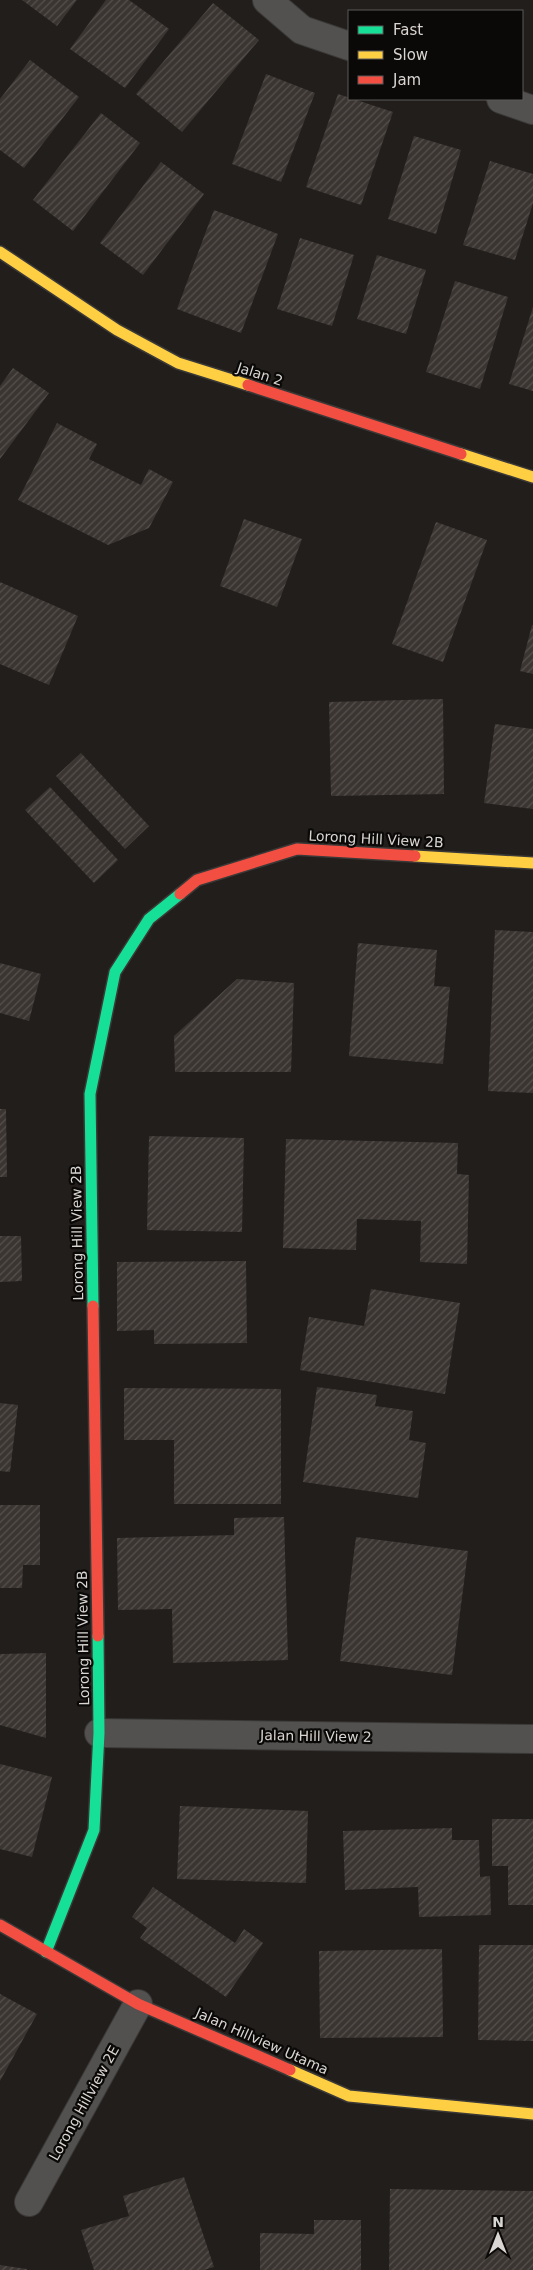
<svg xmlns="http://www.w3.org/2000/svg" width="533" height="2270" viewBox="0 0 533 2270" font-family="'DejaVu Sans',sans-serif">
  <defs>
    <pattern id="building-hatch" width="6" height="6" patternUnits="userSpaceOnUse" patternTransform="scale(1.25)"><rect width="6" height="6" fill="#3a3531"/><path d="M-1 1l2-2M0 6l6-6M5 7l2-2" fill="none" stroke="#56514e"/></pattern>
  </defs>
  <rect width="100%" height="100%" fill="#211e1c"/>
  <g fill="url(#building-hatch)">
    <path d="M22,0H77L57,26Z"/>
    <path d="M106,0H129L169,29L125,88L70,49Z"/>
    <path d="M213,3L259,40L182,132L136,94Z"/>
    <path d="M30,60L79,97L24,168L0,150V99Z"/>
    <path d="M266,74L315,93L281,182L232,164Z"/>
    <path d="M338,94L393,112L361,205L306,187Z"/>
    <path d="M101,113L140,143L73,231L33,200Z"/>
    <path d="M414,136L461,150L436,234L388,219Z"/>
    <path d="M490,161L533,174V203L515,260L463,245Z"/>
    <path d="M161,162L204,194L143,275L100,243Z"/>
    <path d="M214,210L278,234L241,333L177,309Z"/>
    <path d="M300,238L354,255L332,326L277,309Z"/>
    <path d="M377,255L426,270L406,334L357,319Z"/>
    <path d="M455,281L508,297L480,389L426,372Z"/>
    <path d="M533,307V391L509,384Z"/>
    <path d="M13,368L49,393L0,459V386Z"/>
    <path d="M57,423L97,444L89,459L141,485L149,469L173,482L149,528L108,545L18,500Z"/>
    <path d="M244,519L302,539L277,607L220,586Z"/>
    <path d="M436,522L487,540L443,662L392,644Z"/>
    <path d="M0,582L78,616L49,685L0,664Z"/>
    <path d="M532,625H533V674L520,671Z"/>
    <path d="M443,699L444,794L331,796L329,702Z"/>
    <path d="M495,724L533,729V809L484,803Z"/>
    <path d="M81,753L149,826L125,849L56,776Z"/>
    <path d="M50,787L118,860L94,883L25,810Z"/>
    <path d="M495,930L533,932V1093L488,1091Z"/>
    <path d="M358,943L437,950L434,986L450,987L443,1064L349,1056Z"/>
    <path d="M0,963L41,974L29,1021L0,1013Z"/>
    <path d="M237,979L294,983L291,1072H175L174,1036Z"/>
    <path d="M0,1109H6L7,1177H0Z"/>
    <path d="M149,1136L244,1138L242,1232L147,1230Z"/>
    <path d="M286,1139L458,1143L457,1174L469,1175L467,1264L420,1262L421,1221L357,1219L356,1250L283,1248Z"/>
    <path d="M0,1236H21L22,1281L0,1282Z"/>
    <path d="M246,1261L247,1343L154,1344V1330L117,1331V1262Z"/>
    <path d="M371,1289L460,1303L445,1394L300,1370L309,1317L364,1326Z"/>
    <path d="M317,1387L377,1395L375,1406L413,1411L409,1440L426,1443L418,1498L303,1482Z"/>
    <path d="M124,1388L281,1389V1504H174V1440H124Z"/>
    <path d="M0,1403L18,1405L10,1472L0,1471Z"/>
    <path d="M0,1505H40V1565H23L22,1588H0Z"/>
    <path d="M284,1517L288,1660L173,1663L172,1609L118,1610L117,1538L234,1535V1518Z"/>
    <path d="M356,1537L468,1551L452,1675L340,1661Z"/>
    <path d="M46,1653V1738L0,1725V1654Z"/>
    <path d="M0,1764L52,1777L32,1857L0,1849Z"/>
    <path d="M180,1806L308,1811L306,1883L177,1879Z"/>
    <path d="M492,1819H533V1905H508V1866H492Z"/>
    <path d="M452,1828V1840H479L480,1877L490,1876L491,1915L419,1917L418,1887L345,1890L343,1831Z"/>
    <path d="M153,1887L235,1943L244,1929L263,1943L226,1997L140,1938L147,1928L132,1917Z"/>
    <path d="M479,1945H533V2041L478,2040Z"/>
    <path d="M442,1949L443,2037L320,2038L319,1951Z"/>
    <path d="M0,1994L37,2014L0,2081Z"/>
    <path d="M184,2177L214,2267L204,2270H94L81,2230L129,2216L123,2196Z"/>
    <path d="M390,2189L533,2191V2270H389Z"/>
    <path d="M314,2220H361V2270H260V2233L314,2234Z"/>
    <path d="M0,2265L27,2269V2270H0Z"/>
  </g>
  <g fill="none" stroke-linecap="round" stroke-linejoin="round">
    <defs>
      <g id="street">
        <path d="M267,0L302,30L349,46"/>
        <path d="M501,99L533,110"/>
        <path d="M99,1733L533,1739"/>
        <path d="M29,2202L138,2004"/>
      </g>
      <g id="fast">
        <path d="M93,1306L90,1094L115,972L149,919L180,894"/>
        <path d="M46,1952L94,1830L99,1733L98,1636"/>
      </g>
      <g id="slow">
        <path d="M0,252L117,330L178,363L248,385"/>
        <path d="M461,454L533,477"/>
        <path d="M415,856L533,863"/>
        <path d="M290,2070L349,2096L533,2114"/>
      </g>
      <g id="jam">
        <path d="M248,385L461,454"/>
        <path d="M180,894L197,880L297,849L415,856"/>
        <path d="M93,1306L98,1636"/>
        <path d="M0,1925L138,2004L290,2070"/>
      </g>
    </defs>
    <use href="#street" stroke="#3b3937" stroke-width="30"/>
    <use href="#fast" stroke="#3b3937" stroke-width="14"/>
    <use href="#slow" stroke="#3b3937" stroke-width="14"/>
    <use href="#jam" stroke="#3b3937" stroke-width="14"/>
    <use href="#street" stroke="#53514f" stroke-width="28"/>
    <use href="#fast" stroke="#16e098" stroke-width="11"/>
    <use href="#slow" stroke="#ffcf43" stroke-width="11"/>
    <use href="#jam" stroke="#f24e42" stroke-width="11"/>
  </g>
  <g text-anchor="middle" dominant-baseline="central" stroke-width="4.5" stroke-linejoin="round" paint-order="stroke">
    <g font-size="14" fill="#d8d5d2" stroke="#0b0907">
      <text transform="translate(260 374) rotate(18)">Jalan 2</text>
      <text transform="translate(376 839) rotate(3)">Lorong Hill View 2B</text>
      <text transform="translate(77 1233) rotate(-91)">Lorong Hill View 2B</text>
      <text transform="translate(83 1638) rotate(-91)">Lorong Hill View 2B</text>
      <text transform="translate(316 1736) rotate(1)">Jalan Hill View 2</text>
      <text transform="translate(262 2041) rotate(24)">Jalan Hillview Utama</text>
      <text transform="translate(84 2103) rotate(-61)">Lorong Hillview 2E</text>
    </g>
  </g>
  <rect x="348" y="10" width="175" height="90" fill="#0b0907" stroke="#5d5b58"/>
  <rect x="358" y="26" width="25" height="8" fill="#16e098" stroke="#5d5b58"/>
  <text x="393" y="35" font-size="15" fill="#d8d5d2">Fast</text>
  <rect x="358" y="51" width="25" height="8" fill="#ffcf43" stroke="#5d5b58"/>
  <text x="393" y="60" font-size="15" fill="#d8d5d2">Slow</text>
  <rect x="358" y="76" width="25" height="8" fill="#f24e42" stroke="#5d5b58"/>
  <text x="393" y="85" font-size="15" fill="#d8d5d2">Jam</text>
  <g transform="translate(498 2235)" stroke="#0b0907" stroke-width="4" paint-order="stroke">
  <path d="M0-4L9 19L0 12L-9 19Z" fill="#d8d5d2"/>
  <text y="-8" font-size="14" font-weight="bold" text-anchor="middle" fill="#d8d5d2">N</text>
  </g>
</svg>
